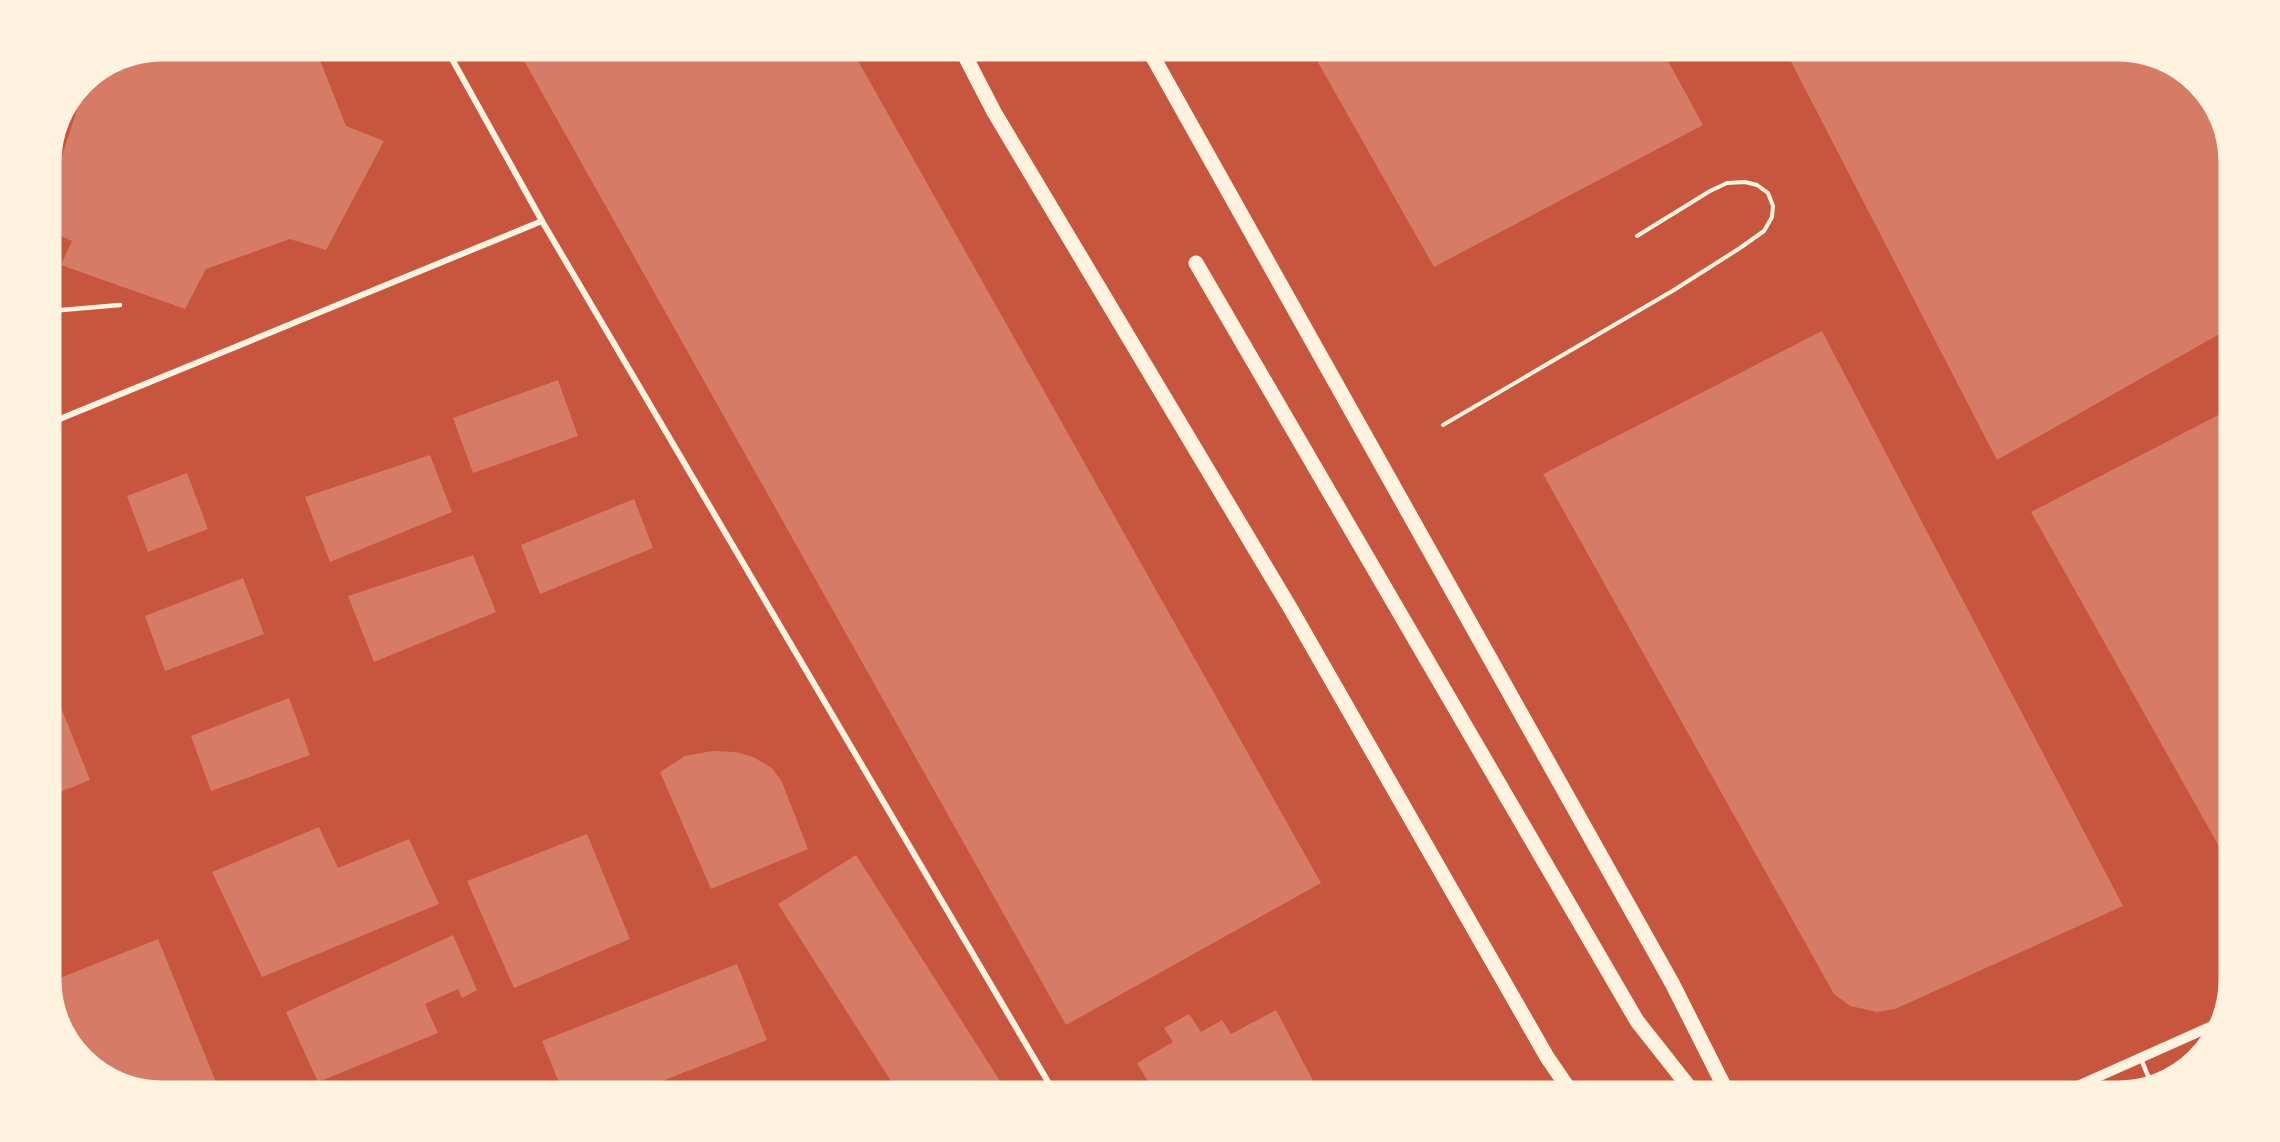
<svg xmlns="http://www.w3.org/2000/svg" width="2280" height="1142" viewBox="0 0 2280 1142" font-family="Figtree,sans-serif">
  <rect width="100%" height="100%" fill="#c8553d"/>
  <g fill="#d67c66">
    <path d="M162,50H316L346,126L384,141L326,250L290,239L206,269L185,309L61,265L72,241L50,231V192L77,110L73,103L83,82L119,58Z"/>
    <path d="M518,50H852L1321,883L1066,1025Z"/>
    <path d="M1311,50H1662L1703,125L1434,267Z"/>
    <path d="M1785,50H2118L2167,61L2212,100L2230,155V328L1997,460Z"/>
    <path d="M1822,331L2123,906L1895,1009L1877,1012L1850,1006L1834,994L1543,474Z"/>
    <path d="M558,380L578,436L473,473L453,418Z"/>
    <path d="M2230,409V855L2225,857L2031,512Z"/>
    <path d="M430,455L452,512L330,562L305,497Z"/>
    <path d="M187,473L208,529L148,552L127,496Z"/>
    <path d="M634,499L653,548L540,594L521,545Z"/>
    <path d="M473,555L496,612L374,662L348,596Z"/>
    <path d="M243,578L264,634L165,671L145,616Z"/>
    <path d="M50,680L90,780L50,796Z"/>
    <path d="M289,698L310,755L211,791L191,736Z"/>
    <path d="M712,751L736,752L753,757L772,768L782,782L808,849L711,889L660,772L685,756Z"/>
    <path d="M319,827L338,868L409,839L439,904L262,977L212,872Z"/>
    <path d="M587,834L630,939L514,988L467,881Z"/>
    <path d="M856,855L1007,1092H898L778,904Z"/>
    <path d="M453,935L477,990L462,998L458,989L425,1004L438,1033L318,1082L286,1012Z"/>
    <path d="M158,939L220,1092H162L113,1081L69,1043L50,988V982Z"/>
    <path d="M737,964L767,1040L634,1092H563L542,1041Z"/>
    <path d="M1276,1010L1319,1092H1154L1137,1063L1173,1042L1164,1028L1189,1014L1201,1032L1222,1020L1231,1034Z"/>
  </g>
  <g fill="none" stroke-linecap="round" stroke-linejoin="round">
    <path stroke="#fff3e0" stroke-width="4" d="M1443,425L1674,290L1740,248L1764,231L1772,217L1773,206L1768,193L1757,185L1745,182L1727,183L1710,191L1637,236"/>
    <g stroke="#fff3e0" stroke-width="4.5">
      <path d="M50,311L120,305"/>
      <path d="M2141,1059L2151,1083"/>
    </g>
    <g stroke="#fff3e0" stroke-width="6">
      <path d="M447,50L542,221L1054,1092"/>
      <path d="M50,423L542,221"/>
    </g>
    <path stroke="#fff3e0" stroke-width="10" d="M2064,1092L2221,1022"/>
    <g stroke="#fff3e0" stroke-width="15">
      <path d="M962,50L994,112L1292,611L1547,1057L1571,1092"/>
      <path d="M1149,50L1672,983L1727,1092"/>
      <path d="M1196,263L1637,1021L1693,1092"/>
    </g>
  </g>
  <path d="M0 0H2280V1142H0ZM162 60H2118A102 102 0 0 1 2220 162V980A102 102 0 0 1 2118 1082H162A102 102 0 0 1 60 980V162A102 102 0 0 1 162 60Z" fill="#fff3e0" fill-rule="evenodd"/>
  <path fill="none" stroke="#fff3e0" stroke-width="3" d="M162 60H2118A102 102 0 0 1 2220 162V980A102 102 0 0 1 2118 1082H162A102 102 0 0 1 60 980V162A102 102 0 0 1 162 60Z"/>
</svg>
